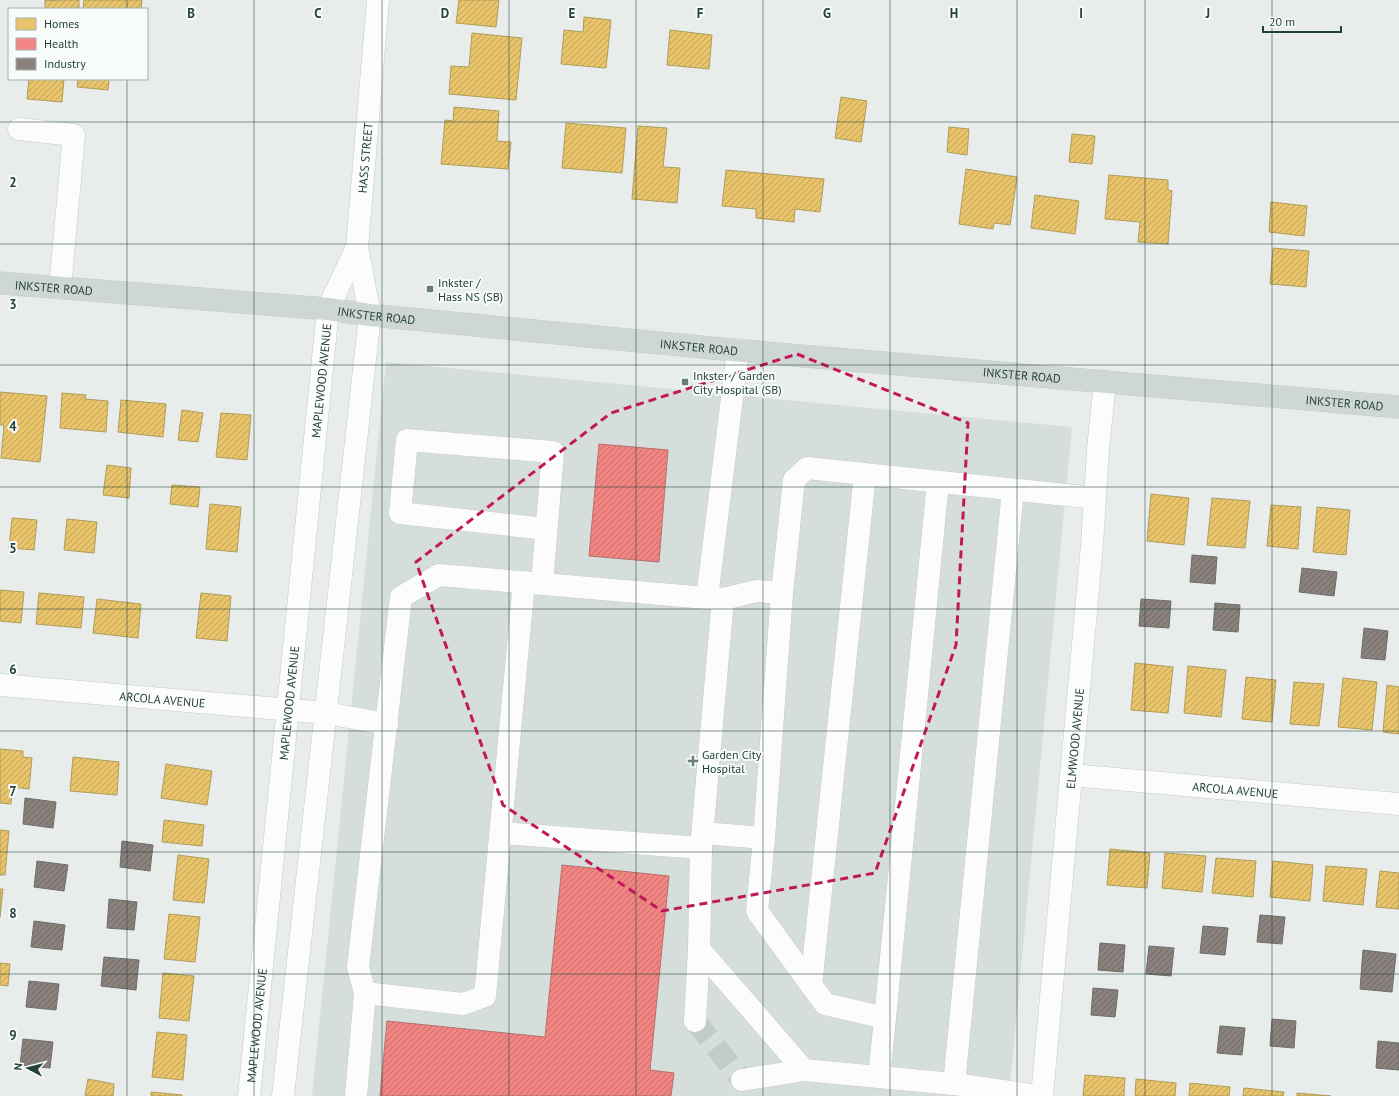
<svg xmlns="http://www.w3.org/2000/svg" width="1399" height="1096" viewBox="0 0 1399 1096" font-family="'PT Sans',sans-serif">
  <defs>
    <pattern id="homes-hatch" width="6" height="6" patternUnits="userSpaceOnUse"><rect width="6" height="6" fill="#e9c46a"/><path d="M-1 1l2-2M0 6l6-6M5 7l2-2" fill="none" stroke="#bda158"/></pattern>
    <pattern id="health-hatch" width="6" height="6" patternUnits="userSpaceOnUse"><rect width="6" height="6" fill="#f28482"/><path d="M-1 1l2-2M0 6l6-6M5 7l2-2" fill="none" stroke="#c46e6b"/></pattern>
    <pattern id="industry-hatch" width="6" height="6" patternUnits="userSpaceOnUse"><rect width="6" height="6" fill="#8a817c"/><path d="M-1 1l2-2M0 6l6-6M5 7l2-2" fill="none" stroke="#716b67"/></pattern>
  </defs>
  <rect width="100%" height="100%" fill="#e8edeb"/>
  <path fill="#d6dedb" d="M386,362L1072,427L1009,1096H312Z"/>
  <g fill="url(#homes-hatch)" stroke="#ae9d5c">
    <path d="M45,0L61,1V0H79V9H45Z"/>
    <path d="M84,0H142L141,9H83Z"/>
    <path d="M459,0H499L496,27L456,23Z"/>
    <path d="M584,17L611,20L606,68L561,64L564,30L583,32Z"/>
    <path d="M670,30L712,35L709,69L667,65Z"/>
    <path d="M472,33L522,38L516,100L449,94L451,66L469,67Z"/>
    <path d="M29,79H64L62,102L27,99Z"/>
    <path d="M78,79H109L108,90L77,87Z"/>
    <path d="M841,97L867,101L861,142L835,138Z"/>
    <path d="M454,107L499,111L497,141L511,142L508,169L441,164L445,120L453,121Z"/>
    <path d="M566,123L626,128L622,173L562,168Z"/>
    <path d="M638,126L667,128L663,167L680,168L677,203L632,199Z"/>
    <path d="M949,127L969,129L967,155L947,152Z"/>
    <path d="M1072,134L1095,136L1092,164L1069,162Z"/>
    <path d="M966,169L1017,177L1010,225L994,223L993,229L959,224Z"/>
    <path d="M726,170L824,179L820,212L795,209L794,222L756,218V209L722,206Z"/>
    <path d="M1109,175L1168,180V190L1172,191L1168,244L1138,242L1140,222L1105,219Z"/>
    <path d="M1035,195L1079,201L1075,234L1031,228Z"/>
    <path d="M1271,202L1307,206L1304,236L1269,232Z"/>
    <path d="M1273,248L1309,251L1306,287L1270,284Z"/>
    <path d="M0,392L47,396L40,462L1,458L4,425H0Z"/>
    <path d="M62,393L86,395L85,399L108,401L106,432L60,428Z"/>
    <path d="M121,400L166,404L163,437L118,432Z"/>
    <path d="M182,410L203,413L198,442L178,440Z"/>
    <path d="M221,413L251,415L247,460L216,457Z"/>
    <path d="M107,465L131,468L129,498L103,495Z"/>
    <path d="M172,485L200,487L198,507L170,504Z"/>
    <path d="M1151,494L1189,498L1184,545L1147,541Z"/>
    <path d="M1212,498L1250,501L1245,548L1207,545Z"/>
    <path d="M210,504L241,507L237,552L206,549Z"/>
    <path d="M1271,505L1301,507L1298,549L1267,546Z"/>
    <path d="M1317,507L1350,510L1346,555L1313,552Z"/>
    <path d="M12,518L37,520L34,550L9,548Z"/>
    <path d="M67,519L97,522L94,553L64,550Z"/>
    <path d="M0,590L24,592L21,623L0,621Z"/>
    <path d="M39,593L84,597L81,628L36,624Z"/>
    <path d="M201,593L231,596L227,641L196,638Z"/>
    <path d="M97,599L141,604L138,638L93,633Z"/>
    <path d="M1135,663L1173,667L1168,713L1131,710Z"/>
    <path d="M1188,666L1226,670L1221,717L1184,713Z"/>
    <path d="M1246,677L1276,680L1272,722L1242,719Z"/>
    <path d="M1343,678L1377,682L1372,730L1338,727Z"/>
    <path d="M1294,682L1324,684L1319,726L1290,724Z"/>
    <path d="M1387,685L1399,687V734L1383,732Z"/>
    <path d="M0,749L23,751V757L32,758L29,789L13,787L11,804L0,803Z"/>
    <path d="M73,757L119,762L117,795L70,791Z"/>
    <path d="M166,764L212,771L207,805L161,798Z"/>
    <path d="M164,820L204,825L202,846L162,842Z"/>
    <path d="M0,830L9,831L5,875H0Z"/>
    <path d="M1110,849L1150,853L1147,888L1107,885Z"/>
    <path d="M1165,853L1206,856L1202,892L1162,888Z"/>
    <path d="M178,855L209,859L204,903L173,900Z"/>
    <path d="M1216,858L1256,861L1253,897L1212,893Z"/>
    <path d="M1273,861L1313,865L1310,901L1270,897Z"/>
    <path d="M1326,866L1367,869L1363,905L1323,901Z"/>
    <path d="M1380,871L1399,873V909L1376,907Z"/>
    <path d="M0,889H3L0,917Z"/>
    <path d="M169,914L200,917L195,962L164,959Z"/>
    <path d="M0,963L10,964L8,986L0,985Z"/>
    <path d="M163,973L194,976L189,1021L159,1018Z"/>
    <path d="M157,1032L187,1035L183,1080L152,1077Z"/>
    <path d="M1085,1075L1125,1078L1124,1096H1083Z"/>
    <path d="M88,1079L114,1084L113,1096H85Z"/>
    <path d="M1136,1079L1176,1083L1175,1096H1135Z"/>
    <path d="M1190,1083L1230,1087L1229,1096H1189Z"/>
    <path d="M1244,1088L1284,1092L1283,1096H1243Z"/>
    <path d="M151,1092L182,1095V1096H151Z"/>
    <path d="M1297,1093L1331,1096H1297Z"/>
  </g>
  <g fill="url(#health-hatch)" stroke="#b4706c">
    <path d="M599,444L668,450L659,562L589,556Z"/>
    <path d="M562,865L669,876L650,1070L674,1073L671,1096H380L387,1021L545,1037Z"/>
  </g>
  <g fill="url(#industry-hatch)" stroke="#6b6e68">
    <path d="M1192,555L1217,557L1215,584L1190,582Z"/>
    <path d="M1302,568L1337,572L1334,596L1299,592Z"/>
    <path d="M1141,599L1171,601L1169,628L1139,626Z"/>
    <path d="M1215,603L1240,605L1238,632L1213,630Z"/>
    <path d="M1364,628L1388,631L1385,660L1361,658Z"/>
    <path d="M25,798L56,802L53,828L23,824Z"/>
    <path d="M122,841L153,845L150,871L120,867Z"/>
    <path d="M37,861L68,865L64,891L34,887Z"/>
    <path d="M109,899L137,902L134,930L107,928Z"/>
    <path d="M1260,915L1285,917L1282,944L1257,942Z"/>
    <path d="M34,921L65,925L62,950L31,947Z"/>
    <path d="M1203,926L1228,928L1225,955L1200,953Z"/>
    <path d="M1100,943L1125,945L1123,972L1098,970Z"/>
    <path d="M1149,946L1174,948L1171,976L1146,974Z"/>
    <path d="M1363,950L1396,954L1392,992L1360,989Z"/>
    <path d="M104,957L139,960L136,990L101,986Z"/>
    <path d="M29,981L59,984L56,1010L26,1007Z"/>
    <path d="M1093,988L1118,990L1115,1017L1091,1015Z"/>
    <path d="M1272,1019L1296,1021L1294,1048L1270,1046Z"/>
    <path d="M1220,1026L1245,1028L1242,1055L1217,1053Z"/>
    <path d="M23,1039L53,1042L50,1068L20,1065Z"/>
    <path d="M1378,1041L1399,1043V1070L1376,1068Z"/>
  </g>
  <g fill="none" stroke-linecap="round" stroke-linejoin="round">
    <path stroke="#c1cbc8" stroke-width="22" stroke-dasharray="22 11" stroke-linecap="butt" d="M695,1021L742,1080"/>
    <defs>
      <g id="minor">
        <path d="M19,129L74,135L60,288"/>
        <path d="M542,583L553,452L407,440L400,513L546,529"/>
        <path d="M707,598L723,599L701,848L699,949L804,1070L954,1084L1039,1096"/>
        <path d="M723,599L757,591L782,593"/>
        <path id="s1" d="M0,685L326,713L387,724"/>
        <path id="s2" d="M1071,775L1399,804"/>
        <path d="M501,833L701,848"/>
        <path d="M703,833L764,838L757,911L825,1004L885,1018L879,1077"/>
        <path d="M764,838L782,593L794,480L807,468L1095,498"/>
        <path d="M811,985L865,474"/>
        <path d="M365,993L463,1004L485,996L524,582"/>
        <path d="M885,1018L938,482"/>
        <path d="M695,1021L699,949"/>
        <path d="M742,1080L804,1070"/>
        <path d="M954,1084L1013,490"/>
        <path id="s3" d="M249,1096L328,309L357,247L378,0"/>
        <path d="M283,1096L370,315L357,247"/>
        <path d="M356,1096L365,993L358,967L401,597L439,575L707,598L738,350"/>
        <path id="s4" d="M1042,1096L1092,545L1098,449L1105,382"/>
      </g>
      <g id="major">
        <path id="s5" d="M0,283L328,309L370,315L722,349L1399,407"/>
      </g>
    </defs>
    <use href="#minor" stroke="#c5cac8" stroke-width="23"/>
    <use href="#major" stroke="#c3ccc9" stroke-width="23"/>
    <use href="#minor" stroke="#fcfcfc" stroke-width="22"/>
    <use href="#major" stroke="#cfd7d5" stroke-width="22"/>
  </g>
  <path fill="none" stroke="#c2185b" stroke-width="3" stroke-dasharray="8 5" stroke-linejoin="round" d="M797,354L968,423L956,645L875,873L662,911L503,805L416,562L611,413Z"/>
  <path fill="none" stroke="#24423a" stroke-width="1" stroke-opacity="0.55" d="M127,0V9M254,0V1096M382,0V1096M509,0V1096M636,0V1096M763,0V1096M890,0V1096M1017,0V1096M1145,0V1096M1272,0V1096M127,79V1096M0,122H1399M0,244H1399M0,365H1399M0,487H1399M0,609H1399M0,731H1399M0,852H1399M0,974H1399"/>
  <g fill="#697e78" stroke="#f7fbf9" stroke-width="1.5">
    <rect x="426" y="285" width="8" height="8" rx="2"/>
    <rect x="681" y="378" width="8" height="8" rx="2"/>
    <path d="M691 755h4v4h4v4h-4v4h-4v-4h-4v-4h4z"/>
  </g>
  <g text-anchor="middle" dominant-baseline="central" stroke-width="4" stroke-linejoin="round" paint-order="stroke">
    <g font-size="12" fill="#24423a" stroke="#f7fbf9">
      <text stroke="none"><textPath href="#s3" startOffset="949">HASS STREET</textPath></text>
      <text stroke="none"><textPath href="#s5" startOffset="54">INKSTER ROAD</textPath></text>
      <text stroke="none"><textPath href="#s5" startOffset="378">INKSTER ROAD</textPath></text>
      <text stroke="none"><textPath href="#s5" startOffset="702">INKSTER ROAD</textPath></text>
      <text stroke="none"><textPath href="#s5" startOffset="1026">INKSTER ROAD</textPath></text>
      <text stroke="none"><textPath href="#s3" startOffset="719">MAPLEWOOD AVENUE</textPath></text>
      <text stroke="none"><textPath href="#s5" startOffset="1350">INKSTER ROAD</textPath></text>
      <text stroke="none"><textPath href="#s1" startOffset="163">ARCOLA AVENUE</textPath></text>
      <text stroke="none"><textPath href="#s3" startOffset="395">MAPLEWOOD AVENUE</textPath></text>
      <text stroke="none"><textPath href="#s4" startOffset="359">ELMWOOD AVENUE</textPath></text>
      <text stroke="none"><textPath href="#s2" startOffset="165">ARCOLA AVENUE</textPath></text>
      <text stroke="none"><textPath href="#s3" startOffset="71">MAPLEWOOD AVENUE</textPath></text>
    </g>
    <g font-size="12" fill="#24423a" stroke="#f7fbf9" text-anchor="start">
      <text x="438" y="282">Inkster /<tspan x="438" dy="14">Hass NS (SB)</tspan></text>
      <text x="693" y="375">Inkster / Garden<tspan x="693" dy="14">City Hospital (SB)</tspan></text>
      <text x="702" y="754">Garden City<tspan x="702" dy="14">Hospital</tspan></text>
    </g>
  </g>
  <g font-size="13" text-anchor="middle" font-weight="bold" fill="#24423a" stroke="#f7fbf9" stroke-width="4" stroke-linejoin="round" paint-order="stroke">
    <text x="191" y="18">B</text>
    <text x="318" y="18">C</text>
    <text x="445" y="18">D</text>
    <text x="572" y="18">E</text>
    <text x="700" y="18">F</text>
    <text x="827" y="18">G</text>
    <text x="954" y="18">H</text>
    <text x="1081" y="18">I</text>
    <text x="1208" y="18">J</text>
    <text x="13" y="187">2</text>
    <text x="13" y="309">3</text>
    <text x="13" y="431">4</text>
    <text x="13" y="553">5</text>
    <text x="13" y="674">6</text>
    <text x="13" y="796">7</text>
    <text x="13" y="918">8</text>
    <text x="13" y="1040">9</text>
  </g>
  <rect x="8" y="8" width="140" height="72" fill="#f7fbf9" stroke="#a3b1ad"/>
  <rect x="16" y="18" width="20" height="12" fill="#e9c46a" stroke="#a3b1ad"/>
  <text x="44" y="28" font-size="12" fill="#24423a">Homes</text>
  <rect x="16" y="38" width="20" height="12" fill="#f28482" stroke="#a3b1ad"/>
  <text x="44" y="48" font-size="12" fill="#24423a">Health</text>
  <rect x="16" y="58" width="20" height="12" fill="#8a817c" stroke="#a3b1ad"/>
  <text x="44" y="68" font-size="12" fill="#24423a">Industry</text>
  <g transform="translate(28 1068) rotate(277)" stroke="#f7fbf9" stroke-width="3" paint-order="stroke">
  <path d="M0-3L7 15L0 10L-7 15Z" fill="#24423a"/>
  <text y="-6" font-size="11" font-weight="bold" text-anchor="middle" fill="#24423a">N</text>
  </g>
  <path d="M1263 26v6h78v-6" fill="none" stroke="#24423a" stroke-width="2"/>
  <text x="1269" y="26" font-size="12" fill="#24423a" stroke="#f7fbf9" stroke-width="3" paint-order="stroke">20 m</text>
</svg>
